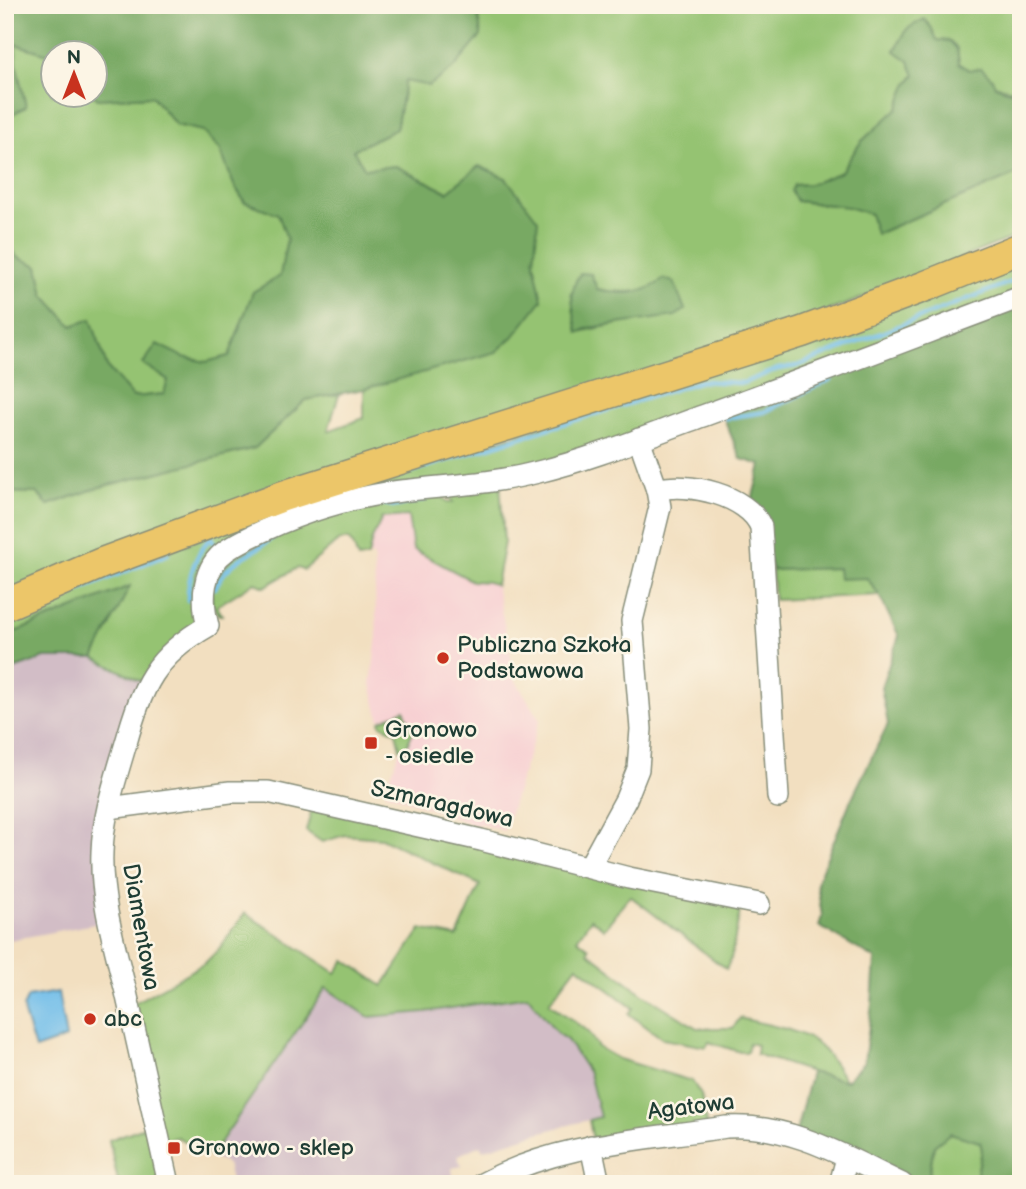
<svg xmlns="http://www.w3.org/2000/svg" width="1026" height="1189" viewBox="0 0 1026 1189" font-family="'Balsamiq Sans',sans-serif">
  <rect width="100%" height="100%" fill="#fcf5e5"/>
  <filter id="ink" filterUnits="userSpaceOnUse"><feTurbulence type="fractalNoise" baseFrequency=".0143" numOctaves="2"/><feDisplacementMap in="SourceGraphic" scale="14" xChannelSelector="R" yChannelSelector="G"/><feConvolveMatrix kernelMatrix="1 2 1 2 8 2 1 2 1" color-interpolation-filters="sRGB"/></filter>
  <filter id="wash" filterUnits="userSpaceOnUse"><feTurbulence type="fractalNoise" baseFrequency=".00686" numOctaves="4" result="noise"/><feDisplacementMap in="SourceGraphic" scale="28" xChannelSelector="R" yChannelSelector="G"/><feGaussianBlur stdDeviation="1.57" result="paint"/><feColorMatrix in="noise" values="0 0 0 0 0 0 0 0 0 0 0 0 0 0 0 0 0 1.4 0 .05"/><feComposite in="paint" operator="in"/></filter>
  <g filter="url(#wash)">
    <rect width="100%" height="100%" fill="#f2dfc0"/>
    <path fill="#f7cfd2" d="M408,516L472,581L488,582L496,585L516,681L540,719L504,831L479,823L477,826L385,792L400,749L396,732L381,725L371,684L377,636L374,564L373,556L368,557L372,539L382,518Z"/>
    <g fill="#d2bdc6">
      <path d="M45,658H94L147,684L105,824L110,921L5,941V672Z"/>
      <path d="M326,988L369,1017L425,1012L528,996L558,1034L567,1040L589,1073L600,1117L534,1134L483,1150L480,1145L457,1156L462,1166L452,1168L454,1184H232L227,1164L211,1156Z"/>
    </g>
    <g fill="#95c372" stroke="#5a8053" stroke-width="2" fill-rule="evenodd">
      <path d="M477,5H1021V90C997,91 978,76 959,63L957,48L950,41L937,40L931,27L907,29L895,50L909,61L915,75L908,83L898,108L861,142L841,172L811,184L794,185L797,201L848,207L871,214L877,234L1021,172V234L847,304L5,595V492L37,493L48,505L100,487L255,448L306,400L339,394L328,431L364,418V389L443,366L542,300L534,262L537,220L479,166L448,192L396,166L365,169L353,150L396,129L405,81ZM594,281L597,289C624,295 647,291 674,282L685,310L579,332L571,293Z"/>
      <path d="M14,44L52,55V94L93,95L98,99L152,96L176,125L203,131L220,149L234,185L244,202L279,214L287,238L280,276L253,292L229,356L206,362L183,357L168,380L164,394L133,397L107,367L91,319L72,326L44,295L38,266L17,257L5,237V118L26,106L17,67Z"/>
      <path d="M1021,259V297L639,439L562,465L500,481L504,542L496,585L488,582L472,581L413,549L408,516L382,518L372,539L368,557L358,559L353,545L348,539L338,541L304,570L297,568L264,587L255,582L217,606L222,615H219L212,605L211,591L216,576L233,557L279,534L286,526L322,511L371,501L439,493L448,503L453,502L449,496L447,487L439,488L440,484C421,484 404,483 386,486C374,487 366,492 355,495C343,499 330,500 318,503C290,511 224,533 206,556C196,570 193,589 194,607H204L208,626C182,641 163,658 147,684L94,658L129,587L5,636V619L124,568L235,525L776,351L928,296Z"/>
      <path d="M838,568L867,578L879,595L774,600L772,570Z"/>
      <path d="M404,710L413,731L405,751L400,749L396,732L381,725L380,721Z"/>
      <path d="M314,801L742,900L731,959L726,969L630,896L604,929L591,919L577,939L589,948L588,952L643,994L697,1028H733L740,1018C762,1024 789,1027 810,1039C825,1047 836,1067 846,1081L811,1072L756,1054L757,1045L749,1043L747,1052H740L709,1042L706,1047L663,1039L629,1014L633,1008L577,966L549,1003L587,1031L598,1047L619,1059L692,1081L701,1095L708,1130L594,1146L589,1120L600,1117L589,1073L567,1040L558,1034L528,996L425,1012L369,1017L326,988L211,1156L177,1137L160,1141L169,1184H111L118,1181L109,1140L155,1123L129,1006L205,963L219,949L245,913L336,973L345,960L383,986L421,929L457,937L480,885L381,838L345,835L322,842L306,831Z"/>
      <path d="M950,1133L980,1142L982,1150L975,1184C958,1184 944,1182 929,1174L934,1146Z"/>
    </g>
    <g fill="#78a964" stroke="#4c734c" stroke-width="2">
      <path d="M5,5H477L481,36L455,67L429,86L405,81L396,129L353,150L365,169L396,166L447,192L479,166L506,178L538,220L534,262L542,300L513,337L496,352L364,389L306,400L255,448L100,487L48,505L37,493L5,492V237L17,257L38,266L44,295L72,326L91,319L107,367L133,397L164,394L168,380L143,364L157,344L183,357L206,362L229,356L253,292L280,276L287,239L278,214L245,202L234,185L220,149L203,131L176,125L152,96L98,99L93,95L94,52H52V55L15,44L17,67L26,107L5,118Z"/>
      <path d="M924,19L931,27L937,40L950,41L957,49L959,63L969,70L981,68L992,78L995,86L1009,91L1021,90V172L876,234L870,214L848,207L797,201L791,191L794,185L811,184L841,172L861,142L898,108L908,83L915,75L909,61L895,51L907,29Z"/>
      <path d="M581,273L591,274L597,289C625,295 641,296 664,279L674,282L685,310L675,316L589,328L578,333C574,312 566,291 581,273Z"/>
      <path d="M1021,297V1184H975L982,1150L980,1142L950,1133L934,1146L929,1174L939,1180L956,1184H902L795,1136L811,1072L846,1081L864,1062L872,1004L875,959L819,926L822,916L817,884L818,879L850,802L888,724L881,687L899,636L879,595L867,578L839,579L838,568L772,570L751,504L761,465L741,459L720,409Z"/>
      <path d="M130,586L94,658H45L5,672V636Z"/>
    </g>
    <path fill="#70bdea" stroke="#487d8f" stroke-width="2" d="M58,992L66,1038L35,1049L24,1014L23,1007L28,997Z"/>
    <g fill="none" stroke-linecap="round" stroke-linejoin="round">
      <g stroke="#70bdea" stroke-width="4.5">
        <path d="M725,418L764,412L831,379"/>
        <path d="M367,485L701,381L743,383L778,369L797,366L1021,278"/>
        <path d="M382,503L395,506L425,499"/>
        <path d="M215,588C230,556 254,556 275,535"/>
        <path d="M188,600C188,576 195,555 211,537L214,544"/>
        <path d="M43,605L168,554"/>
      </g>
    </g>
  </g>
  <g filter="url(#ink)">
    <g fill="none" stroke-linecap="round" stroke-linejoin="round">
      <defs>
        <g id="minor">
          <path d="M657,490C687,481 748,495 761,527L778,797"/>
          <path d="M109,808L230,792H268L481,840L629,878L759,904"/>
          <path d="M589,867L626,799L638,769L641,729L632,621L660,507L657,490L639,439"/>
          <path d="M591,1146L599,1184"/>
          <path d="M169,1184C155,1120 140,1056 126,992C115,947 100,898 102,852C103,815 116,778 126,743C142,686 155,656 208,626C201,600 202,567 227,550C239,542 252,536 265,530C304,512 343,500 386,493C436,486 488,485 538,472C596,458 652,434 708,414C813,376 917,336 1021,297"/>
          <path d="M482,1184C558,1143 642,1140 726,1127C790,1123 846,1157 902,1184"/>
          <path d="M840,1184L847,1158"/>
        </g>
        <path id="highway" d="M5,605L102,563L283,496L802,332L926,286L1021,248"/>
      </defs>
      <use href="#minor" stroke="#888e7a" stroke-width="24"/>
      <use href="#highway" stroke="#888e7a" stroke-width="33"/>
      <use href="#minor" stroke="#fff" stroke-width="21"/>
      <use href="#highway" stroke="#ecc669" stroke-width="30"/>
    </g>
  </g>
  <g fill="#c8321e" stroke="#fcf5e5" stroke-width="2.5">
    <circle cx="443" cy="658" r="7"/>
    <rect x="364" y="736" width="14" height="14" rx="3.5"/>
    <circle cx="90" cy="1019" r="7"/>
    <rect x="167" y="1141" width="14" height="14" rx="3.5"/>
  </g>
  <g text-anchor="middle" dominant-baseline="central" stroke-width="5" stroke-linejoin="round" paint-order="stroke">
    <g font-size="23" fill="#1f3d34" stroke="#fcf5e5" text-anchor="start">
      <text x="457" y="645">Publiczna Szkoła<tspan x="457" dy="26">Podstawowa</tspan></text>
      <text x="385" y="730">Gronowo<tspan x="385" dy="26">- osiedle</tspan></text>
      <text x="104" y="1019">abc</text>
      <text x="188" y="1148">Gronowo - sklep</text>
    </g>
    <g font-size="23" fill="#1f3d34" stroke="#fcf5e5">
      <text transform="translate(442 804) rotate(13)">Szmaragdowa</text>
      <text transform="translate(141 927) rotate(80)">Diamentowa</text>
      <text transform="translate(691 1107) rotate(-7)">Agatowa</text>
    </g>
  </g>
  <rect width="1026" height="1189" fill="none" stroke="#fcf5e5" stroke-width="28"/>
  <g transform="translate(74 74)"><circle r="33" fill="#fcf5e5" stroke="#a4ab9e" stroke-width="2"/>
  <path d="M0-5L12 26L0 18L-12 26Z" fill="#c8321e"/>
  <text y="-10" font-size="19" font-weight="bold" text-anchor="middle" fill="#1f3d34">N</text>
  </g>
</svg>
